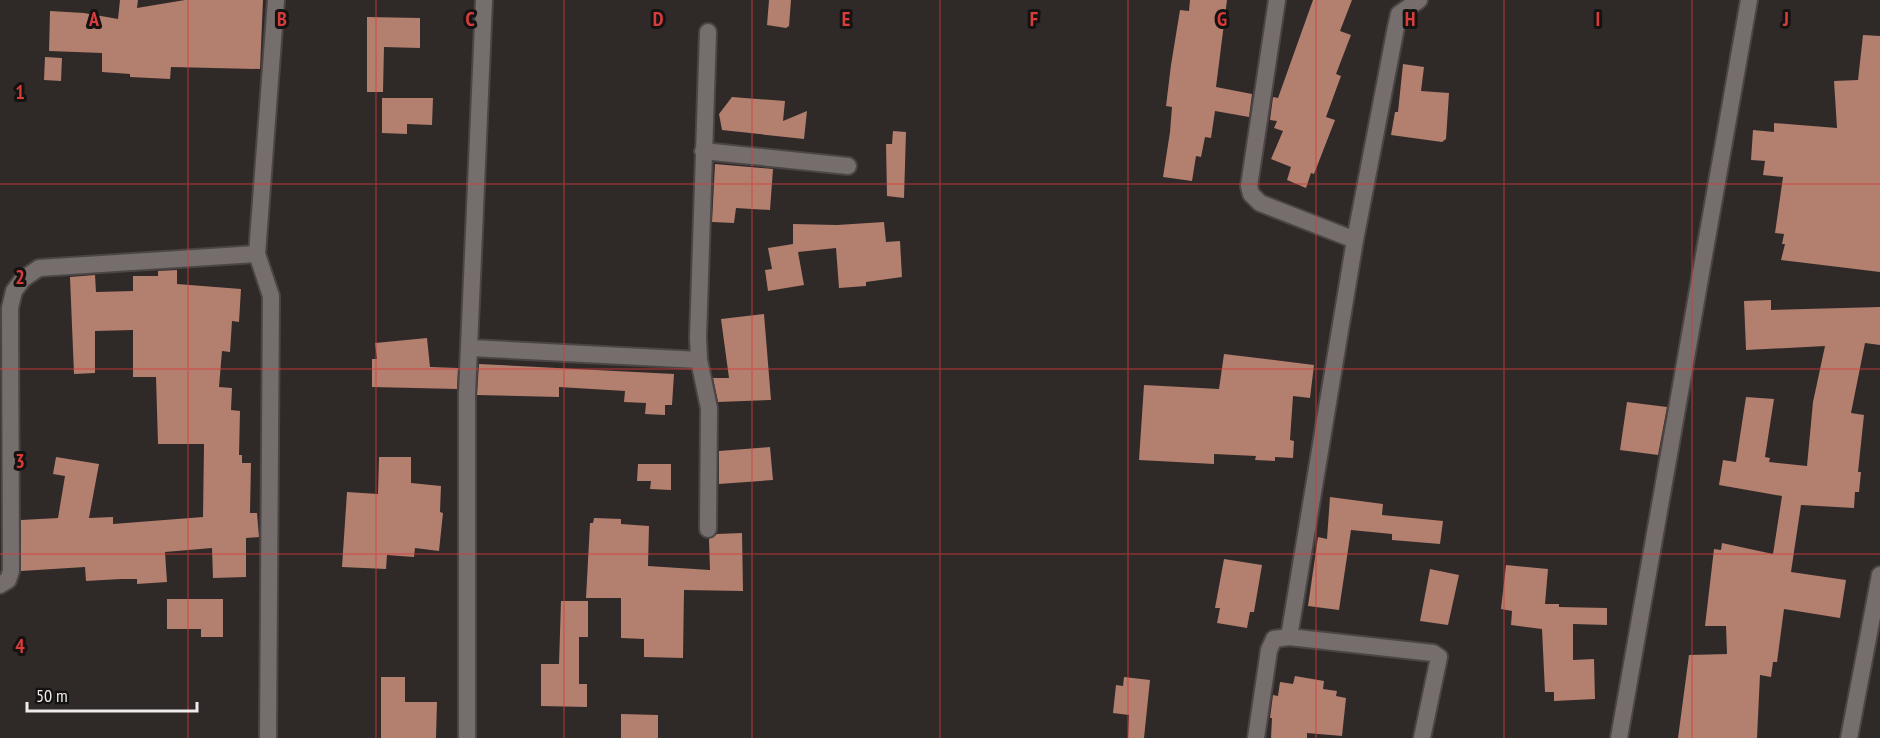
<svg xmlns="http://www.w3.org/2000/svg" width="1880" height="738" viewBox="0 0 1880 738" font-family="'PT Sans Narrow',sans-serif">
  <rect width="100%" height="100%" fill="#2f2928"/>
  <g fill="#b37f6e">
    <path d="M120,0H138L137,8L185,0H263L260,69L171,67L170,79L130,77V74L102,72V53L49,51L50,11L84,13L118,19Z"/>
    <path d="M769,0H791L789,26L786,28L767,25Z"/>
    <path d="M1190,0H1227L1216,87L1252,94L1249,117L1215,111L1211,138L1205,137L1201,157L1196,156L1192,181L1163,177L1170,132L1172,107L1166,106L1171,65L1180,10L1189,11Z"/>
    <path d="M1313,0H1352L1340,31L1351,35L1336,74L1341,76L1326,117L1335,120L1314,174L1311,173L1306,188L1287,180L1291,167L1271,159L1283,131L1274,128L1277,121L1270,120L1273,97L1278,98Z"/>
    <path d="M367,17L420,18V48L384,47L383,92H367Z"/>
    <path d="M1863,35L1880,36V272L1781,260L1785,244H1782L1784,234L1775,233L1783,177L1763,175L1765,161L1751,160L1753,130L1774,132V123L1837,128L1834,81L1858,80Z"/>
    <path d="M45,57L62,58L61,81L44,80Z"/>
    <path d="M1403,64L1424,67L1421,91L1449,93L1446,139L1442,142L1391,135L1395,112H1398Z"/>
    <path d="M732,97L785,101L783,121L807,111L804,139L722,130L719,114Z"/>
    <path d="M382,98H433L432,125L407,124V134L382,133Z"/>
    <path d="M893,131L906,132L904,198L887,196L886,144H892Z"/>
    <path d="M715,164L773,169L770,210L736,208L734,223L712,222Z"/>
    <path d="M884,222L886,242L900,241L902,277L866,282V286L839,288L836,248L798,252L804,285L768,291L765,270L772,269L768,248L793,244V224L837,225Z"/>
    <path d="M177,270V284L241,289L239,322L232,321L230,352L222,351L219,387L232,388L231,410L240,411L239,455H242V463H251L250,513H257L259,537L246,538V577L213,578L212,548L165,552L167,582L137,584V579H121L86,581L85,567L21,571V520L58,518L65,476L53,474L56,457L99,464L89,518L113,517V524L203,517L204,444H158L156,377H133V330L95,331V373L74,374L70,277L95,275L96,292L133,291V276H158V271Z"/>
    <path d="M1771,300V310L1880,307V345L1865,343L1851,413L1864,415L1858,472H1861L1859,492H1855L1854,508L1801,505L1791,572L1846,580L1840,618L1784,609L1777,662H1773L1771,677L1760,675L1757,738H1678L1689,655L1727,654L1726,626H1705L1714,549L1721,550L1722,543L1773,554L1782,496L1719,485L1723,460L1736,462L1746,397L1774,399L1765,457L1770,458L1769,462L1807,466L1813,402L1825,346L1746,350L1744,301Z"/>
    <path d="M764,314L771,400L718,402L713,378H729L721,319Z"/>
    <path d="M427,338L430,367L458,368L457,389L372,387V359H377L375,343Z"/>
    <path d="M1224,354L1314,365L1310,398L1293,396L1290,440L1294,441L1293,458L1275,457V461L1255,460L1256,456L1214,454V464L1139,460L1144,385L1219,389Z"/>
    <path d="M479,364L674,374L672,405H665V415L645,414L646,403L624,402L625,391L559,387V397L477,395Z"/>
    <path d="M1627,402L1667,407L1658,455L1620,450Z"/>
    <path d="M770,447L773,480L719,484V451Z"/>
    <path d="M379,457H411V483L441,486L440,512L443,513L439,551L415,548L414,557L387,555L386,569L342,567L347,492L378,494Z"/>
    <path d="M638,464H671V490L650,489L651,481H637Z"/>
    <path d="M1330,497L1383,504L1382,515L1443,521L1440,544L1392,540V534L1351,530L1339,610L1308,606L1318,537L1327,539Z"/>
    <path d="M594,518L621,519V524L649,526L648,566L710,570L709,539L717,534L742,533L743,591L684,590L683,658L644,657V639L621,638V598H586L590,523H593Z"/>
    <path d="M1224,559L1262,565L1254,612H1250L1247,628L1217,623L1220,608H1215Z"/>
    <path d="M1506,565L1548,569L1545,604H1559V607L1607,608V625L1573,624V660L1594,659L1595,699L1554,701V692H1545L1542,629L1511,625L1512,611L1501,609Z"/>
    <path d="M1430,569L1459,575L1448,625L1420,621Z"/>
    <path d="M167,599H223V637H201V629H167Z"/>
    <path d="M561,601H588V637H579V684H587V707L541,706V664H559Z"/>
    <path d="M1295,676L1324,681L1323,689L1337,691L1336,696L1346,698L1342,736L1307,733V738H1271L1272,718H1270L1273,695L1278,696L1280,682L1293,684Z"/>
    <path d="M381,677H405V702H437L436,738H381Z"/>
    <path d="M1124,677L1150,680L1144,738H1128L1129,715L1113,713L1116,685L1123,686Z"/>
    <path d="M621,714L658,715V738H621Z"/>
  </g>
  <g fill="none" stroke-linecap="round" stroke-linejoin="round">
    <defs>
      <g id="minor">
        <path d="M1277,0L1249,186L1251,194L1260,203L1355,240"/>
        <path d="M1419,0L1399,14L1396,27L1355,240L1289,637L1433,653L1439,657L1422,738"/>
        <path d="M703,151L848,166"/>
        <path d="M471,348L699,360"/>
        <path d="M708,529L709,408L699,360L698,337L708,32"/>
        <path d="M0,585L8,580L11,571L10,308L14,291L23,279L39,268L257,254"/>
        <path d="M268,738L271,296L257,254L276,0"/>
        <path d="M467,738V394L484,0"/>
        <path d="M1256,738L1269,650L1274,639L1289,637"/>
        <path d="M1619,738L1749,0"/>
        <path d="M1849,738L1880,575"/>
      </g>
    </defs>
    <use href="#minor" stroke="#4b4645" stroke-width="20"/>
    <use href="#minor" stroke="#756e6c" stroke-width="16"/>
  </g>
  <path fill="none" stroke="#d83c3b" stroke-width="1.5" stroke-opacity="0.55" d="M188,0V738M376,0V738M564,0V738M752,0V738M940,0V738M1128,0V738M1316,0V738M1504,0V738M1692,0V738M0,184H1880M0,369H1880M0,554H1880"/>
  <g font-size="20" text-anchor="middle" font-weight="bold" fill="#d83c3b" stroke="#151312" stroke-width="6" stroke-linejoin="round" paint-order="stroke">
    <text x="94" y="26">A</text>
    <text x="282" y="26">B</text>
    <text x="470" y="26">C</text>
    <text x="658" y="26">D</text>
    <text x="846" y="26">E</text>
    <text x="1034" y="26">F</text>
    <text x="1222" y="26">G</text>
    <text x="1410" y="26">H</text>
    <text x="1598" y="26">I</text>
    <text x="1786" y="26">J</text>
    <text x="20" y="99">1</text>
    <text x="20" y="284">2</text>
    <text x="20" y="468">3</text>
    <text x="20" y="653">4</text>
  </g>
  <path d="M27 702v9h170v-9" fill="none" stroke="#efebea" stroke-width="3"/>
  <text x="36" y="702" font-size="18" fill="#efebea" stroke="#151312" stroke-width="4.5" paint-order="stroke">50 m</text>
</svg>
